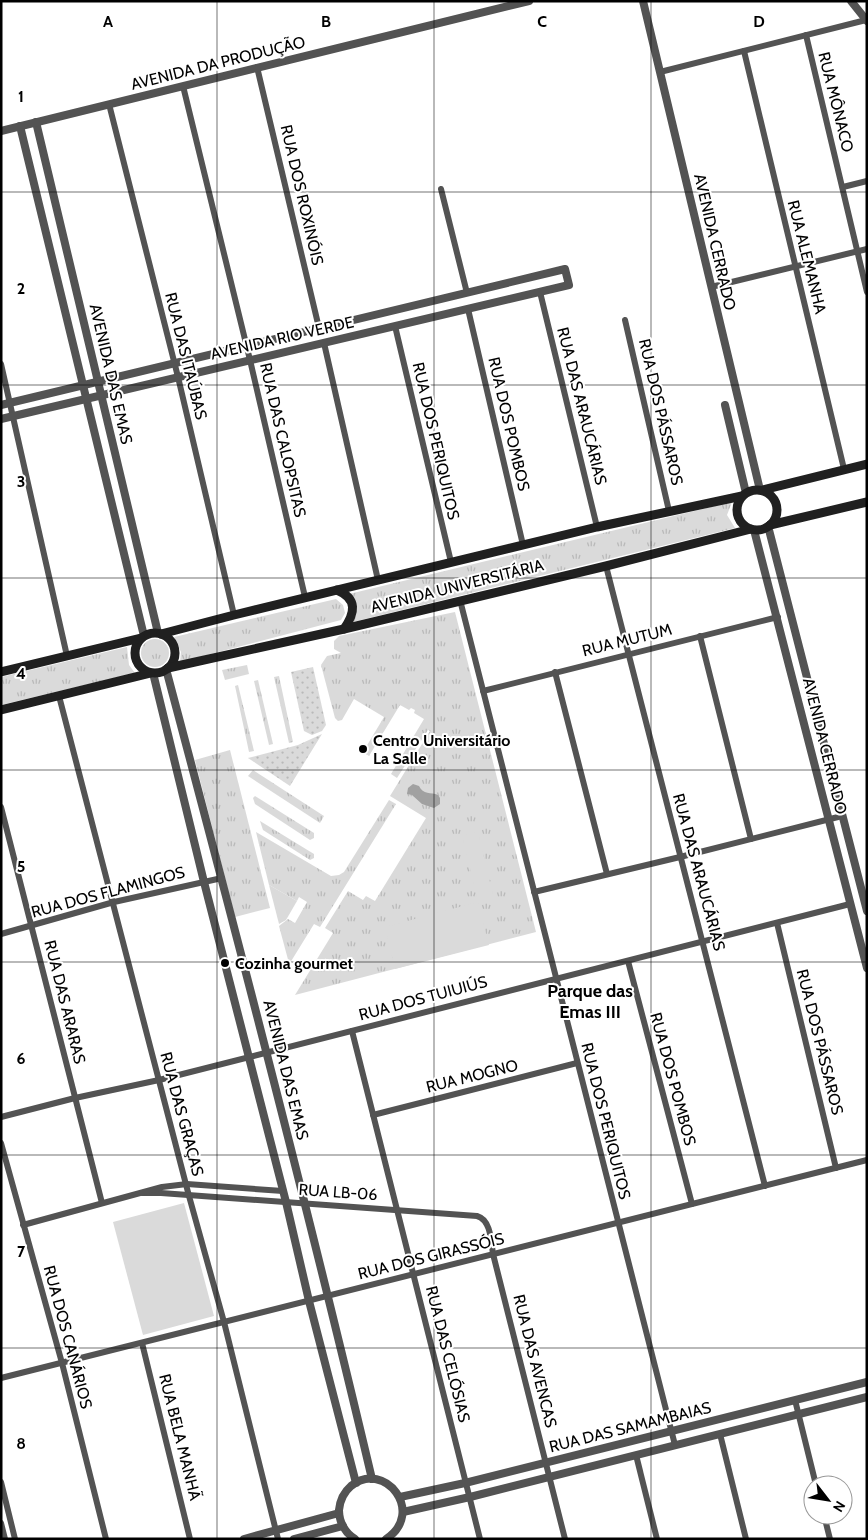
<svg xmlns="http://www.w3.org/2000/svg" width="868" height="1540" viewBox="0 0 868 1540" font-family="Cabin,sans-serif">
  <defs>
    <pattern id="grass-tufts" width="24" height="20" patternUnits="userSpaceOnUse" patternTransform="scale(1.25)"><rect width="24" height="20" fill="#dadada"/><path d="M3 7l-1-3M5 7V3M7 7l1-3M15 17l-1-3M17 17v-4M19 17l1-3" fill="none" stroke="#b9b9b9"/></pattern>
    <pattern id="park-dots" width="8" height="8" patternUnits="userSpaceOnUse" patternTransform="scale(1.25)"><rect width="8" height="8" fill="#dadada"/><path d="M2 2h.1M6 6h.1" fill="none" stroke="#b9b9b9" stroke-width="1.8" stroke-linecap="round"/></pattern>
  </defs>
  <rect width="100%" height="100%" fill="#fff"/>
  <g fill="url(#grass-tufts)">
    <path d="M732,502L727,515L735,528L353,622C358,610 356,605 349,594Z"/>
    <path d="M336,599L343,605L345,613L341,620L180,662L181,652L174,637Z"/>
    <path d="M455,612L536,932L295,995L333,933L325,928L348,891L363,900L366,896L375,901L426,818L390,796L430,731L428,730L397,778L391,774L424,719L414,713L415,710L411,708L409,710L400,705L369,756L363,752L384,717L354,699L342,720L338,721L335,718L321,665L327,656L341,653L334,649V641L339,636Z"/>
    <circle cx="155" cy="653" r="14"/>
    <path d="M127,647L129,665L135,673L1,705V677Z"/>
    <path d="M247,665L249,674L225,680L222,670Z"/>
    <path d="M279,676L293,742L289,743L274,677Z"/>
    <path d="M258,680L273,744L269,745L254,681Z"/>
    <path d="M238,685L254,751L249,752L235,686Z"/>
    <path d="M230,750L270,908L235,917L195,760Z"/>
    <path d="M253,770L324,816L320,823L248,776Z"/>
    <path d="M255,796L314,833V838L310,840L255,804L253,798Z"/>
    <path d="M389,800L396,804L320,927L314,924L290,963V967L279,926L288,919L295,923L307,902L299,897L297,901L269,885L256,832L331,876L339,875L344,872Z"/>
    <path d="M260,821L314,854V858L310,860L263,830Z"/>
  </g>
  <g fill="url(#park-dots)">
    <path d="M313,667L326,725L322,731L312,735L304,731L291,672Z"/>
    <path d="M322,734L290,786L248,758L298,745Z"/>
  </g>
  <g fill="#dadada">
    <path d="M478,832L494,899L478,903L489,945L395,969L385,927L478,902L462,835Z"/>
    <path d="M269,885L297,901L286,920L279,924Z"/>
    <path d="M184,1203L214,1316L143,1335L113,1222Z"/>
  </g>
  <path fill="#a1a1a1" d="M413,784L419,786C423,795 431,792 438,795L440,798V804L434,808L422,804L412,795L407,794L408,788Z"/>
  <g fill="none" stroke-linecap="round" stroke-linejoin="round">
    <g stroke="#535353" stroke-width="6">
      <path d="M806,35L867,292"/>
      <path d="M744,51L844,469"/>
      <path d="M257,67L319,328"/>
      <path d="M660,72L866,20"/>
      <path d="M183,86L250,360L305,597"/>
      <path d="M109,104L178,377L234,615"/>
      <path d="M843,187L867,181"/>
      <path d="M441,189L467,293"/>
      <path d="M711,287L867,249"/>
      <path d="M540,292L597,527"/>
      <path d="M468,309L523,545"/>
      <path d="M625,320L669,511"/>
      <path d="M395,326L451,562"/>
      <path d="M324,343L378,580"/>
      <path d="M1,364L67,656"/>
      <path d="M606,566L765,1186"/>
      <path d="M460,600L675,1445"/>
      <path d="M700,636L751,839"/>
      <path d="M555,672L607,874"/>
      <path d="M483,691L778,617"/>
      <path d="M59,696L189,1196L224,1322L278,1539"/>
      <path d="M1,807L102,1203"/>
      <path d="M534,892L680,857L842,816"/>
      <path d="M777,923L836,1168"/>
      <path d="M1,934L114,902L222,878"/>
      <path d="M628,961L692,1204"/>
      <path d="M352,1031L480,1539"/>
      <path d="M373,1115L577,1063"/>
      <path d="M1,1117L75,1098L159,1080L850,904"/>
      <path d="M1,1143L62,1363L106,1539"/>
      <path d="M142,1193H161L477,1216C491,1220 491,1241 493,1254L565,1539"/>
      <path d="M23,1225L162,1187L187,1184L283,1191"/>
      <path d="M142,1343L190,1539"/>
      <path d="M1,1378L867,1160"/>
      <path d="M795,1400L816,1485"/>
      <path d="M720,1434L746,1539"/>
      <path d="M636,1455L657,1539"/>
      <path d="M1,1482L15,1539"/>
      <path d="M824,1515L830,1539"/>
      <path d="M1,1523L5,1539"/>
    </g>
    <g stroke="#535353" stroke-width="8">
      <path d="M643,1L760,490"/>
      <path d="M851,1L867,21"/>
      <path d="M36,122L158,633"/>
      <path d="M20,126L144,636"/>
      <path d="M1,131L529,1"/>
      <path d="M1,405L565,269L569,285L1,419"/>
      <path d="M725,405L746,493"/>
      <path d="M768,526L867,911"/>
      <path d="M754,530L867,968"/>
      <path d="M166,669C238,939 308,1208 372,1479"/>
      <path d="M153,673L204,882L286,1202L309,1301L356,1483"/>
      <path d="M400,1497L465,1483L867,1382"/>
      <path d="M403,1512L470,1497L867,1397"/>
      <path d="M244,1539L339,1513"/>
      <path d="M294,1539L343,1526"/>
      <path d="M355,1539C345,1533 339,1522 339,1510C340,1500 344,1492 351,1486C385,1459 426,1513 386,1539"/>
    </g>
    <g stroke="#202020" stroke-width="9">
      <circle cx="757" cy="510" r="20"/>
      <path d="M763,490L867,464"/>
      <path d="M770,525L867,502"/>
      <path d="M337,590C358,599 355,613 344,629"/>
      <circle cx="155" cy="653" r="20"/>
      <path d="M161,634L234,615L597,527L742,496"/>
      <path d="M168,668L344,629L606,566L751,529"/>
      <path d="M1,672L141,638"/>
      <path d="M1,710L151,673"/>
    </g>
  </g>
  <path fill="none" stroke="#000" stroke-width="1" stroke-opacity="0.55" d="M217,1V1539M434,1V1539M651,1V1539M1,192H867M1,385H867M1,578H867M1,770H867M1,962H867M1,1155H867M1,1348H867"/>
  <g fill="#000" stroke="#fff" stroke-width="2">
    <circle cx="363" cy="749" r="5"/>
    <circle cx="225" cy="963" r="5"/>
  </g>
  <g text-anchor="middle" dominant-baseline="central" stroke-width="4" stroke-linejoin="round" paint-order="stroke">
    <g font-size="16" fill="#000" stroke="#fff">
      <text transform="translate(218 63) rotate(-14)">AVENIDA DA PRODUÇÃO</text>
      <text transform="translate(836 102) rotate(76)">RUA MÔNACO</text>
      <text transform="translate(302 195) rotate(77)">RUA DOS ROXINÓIS</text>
      <text transform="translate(715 242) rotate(77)">AVENIDA CERRADO</text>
      <text transform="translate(807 257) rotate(76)">RUA ALEMANHA</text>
      <text transform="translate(282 338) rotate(-13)">AVENIDA RIO VERDE</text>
      <text transform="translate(186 356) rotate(76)">RUA DAS ITAÚBAS</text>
      <text transform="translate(111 374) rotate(77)">AVENIDA DAS EMAS</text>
      <text transform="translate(582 406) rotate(76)">RUA DAS ARAUCÁRIAS</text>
      <text transform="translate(661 412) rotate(77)">RUA DOS PÁSSAROS</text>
      <text transform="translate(509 424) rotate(77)">RUA DOS POMBOS</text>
      <text transform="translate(283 440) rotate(77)">RUA DAS CALOPSITAS</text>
      <text transform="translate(436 441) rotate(77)">RUA DOS PERIQUITOS</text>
      <text transform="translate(457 586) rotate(-14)">AVENIDA UNIVERSITÁRIA</text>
      <text transform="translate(627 640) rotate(-14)">RUA MUTUM</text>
      <text transform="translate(825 746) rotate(76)">AVENIDA CERRADO</text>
      <text transform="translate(699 872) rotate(75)">RUA DAS ARAUCÁRIAS</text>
      <text transform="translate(108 892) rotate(-15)">RUA DOS FLAMINGOS</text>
      <text transform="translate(423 998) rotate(-15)">RUA DOS TUIUIÚS</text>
      <text transform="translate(65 1002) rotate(76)">RUA DAS ARARAS</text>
      <text transform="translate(820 1042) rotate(76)">RUA DOS PÁSSAROS</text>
      <text transform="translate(286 1070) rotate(76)">AVENIDA DAS EMAS</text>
      <text transform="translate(472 1076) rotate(-14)">RUA MOGNO</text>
      <text transform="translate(673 1079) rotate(75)">RUA DOS POMBOS</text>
      <text transform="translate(182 1114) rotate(75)">RUA DAS GRAÇAS</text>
      <text transform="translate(606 1121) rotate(76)">RUA DOS PERIQUITOS</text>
      <text transform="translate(338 1192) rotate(4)">RUA LB-06</text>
      <text transform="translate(431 1256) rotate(-14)">RUA DOS GIRASSÓIS</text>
      <text transform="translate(68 1337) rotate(75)">RUA DOS CANÁRIOS</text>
      <text transform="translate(448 1354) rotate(76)">RUA DAS CELÓSIAS</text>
      <text transform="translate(535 1361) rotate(76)">RUA DAS AVENCAS</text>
      <text transform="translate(630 1427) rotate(-14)">RUA DAS SAMAMBAIAS</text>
      <text transform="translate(180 1437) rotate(76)">RUA BELA MANHÃ</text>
    </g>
    <g font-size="16" font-weight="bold" fill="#000" stroke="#fff" text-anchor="start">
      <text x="373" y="740">Centro Universitário<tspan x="373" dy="18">La Salle</tspan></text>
      <text x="235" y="963">Cozinha gourmet</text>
    </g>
    <g font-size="18" font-weight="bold" fill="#000" stroke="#fff">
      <text x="590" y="991">Parque das<tspan x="590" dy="21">Emas III</tspan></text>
    </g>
  </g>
  <g font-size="16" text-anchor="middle" font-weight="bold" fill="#000" stroke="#fff" stroke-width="4" stroke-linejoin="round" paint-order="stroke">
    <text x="108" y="27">A</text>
    <text x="326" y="27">B</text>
    <text x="542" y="27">C</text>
    <text x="759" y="27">D</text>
    <text x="21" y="102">1</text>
    <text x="21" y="294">2</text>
    <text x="21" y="487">3</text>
    <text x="21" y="679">4</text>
    <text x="21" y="872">5</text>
    <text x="21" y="1064">6</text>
    <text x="21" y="1257">7</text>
    <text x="21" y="1449">8</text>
  </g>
  <rect width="868" height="1540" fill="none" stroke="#000000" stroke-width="5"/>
  <g transform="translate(828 1500) rotate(121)"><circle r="24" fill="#ffffff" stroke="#999999"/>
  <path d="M0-4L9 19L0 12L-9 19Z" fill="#000000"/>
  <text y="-8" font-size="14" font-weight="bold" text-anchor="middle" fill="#000000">N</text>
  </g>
</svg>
